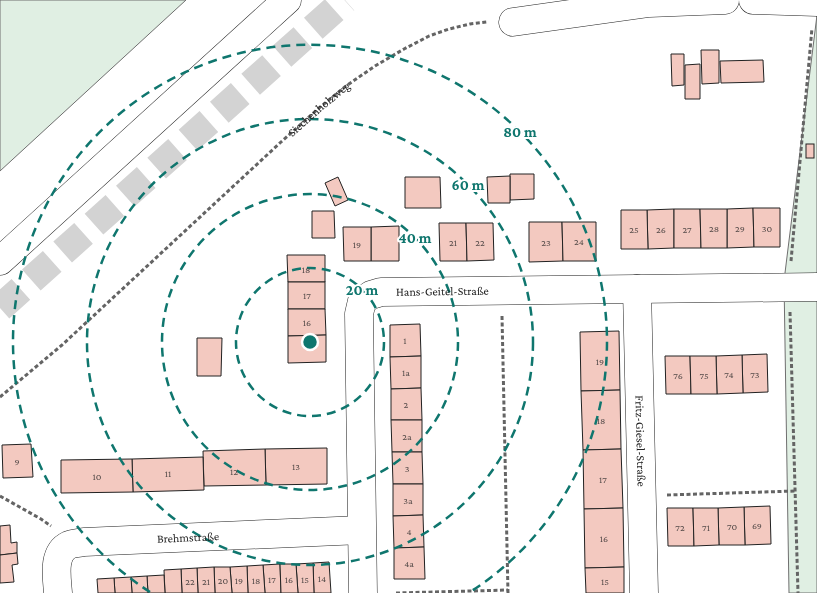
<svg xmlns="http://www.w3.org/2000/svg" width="817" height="593" viewBox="0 0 817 593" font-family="'Crimson Pro',serif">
  <rect width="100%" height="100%" fill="#fff"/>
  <g fill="#e0efe3" stroke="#6f6f6f">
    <path d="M0,0H186L0,171Z"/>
    <path d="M817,15V593H789L784,281Z"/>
  </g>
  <g fill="#f3c9c0" stroke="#222">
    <path d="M701,50H719V83L702,84Z"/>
    <path d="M671,54H684V85L672,86Z"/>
    <path d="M763,60L764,82L721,83L720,61Z"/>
    <path d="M700,64V99H685V65Z"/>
    <rect x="806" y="144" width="8" height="14"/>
    <path d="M510,174H534V199L510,200Z"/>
    <path d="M510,176V203H488L487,177Z"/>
    <path d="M338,177L348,200L335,206L325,183Z"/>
    <path d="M405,177H440L441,208H405Z"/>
    <path d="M753,208L754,247L727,248V209Z"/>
    <path d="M753,208H780V247H754Z"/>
    <path d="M674,209V248L648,249L647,210Z"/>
    <path d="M674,209H700L701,248H674Z"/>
    <path d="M700,209H727V248H701Z"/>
    <path d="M621,210H647L648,249H621Z"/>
    <path d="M312,211H334L335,238H312Z"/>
    <path d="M529,222H562L563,261L529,262Z"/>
    <path d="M562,222H596V261H563Z"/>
    <path d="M439,223H466L467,261H440Z"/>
    <path d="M466,223H493L494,260L467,261Z"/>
    <path d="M399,226V261H371V227Z"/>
    <path d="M343,227H371V261H344Z"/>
    <path d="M287,255H325V282H288Z"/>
    <rect x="288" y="282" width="37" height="27"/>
    <path d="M288,309H325L326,335L288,336Z"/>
    <path d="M420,324L421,356L390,357V325Z"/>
    <path d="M619,331L620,390L581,391L580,332Z"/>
    <path d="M326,335V362L288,363V336Z"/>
    <path d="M197,338H222L221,376H197Z"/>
    <path d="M767,354L768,392L743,393L742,355Z"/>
    <path d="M742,355L743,393L717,394L716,356Z"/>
    <path d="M421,356V388L391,389L390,357Z"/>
    <path d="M665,356H690L691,394H666Z"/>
    <path d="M690,356H716L717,394H691Z"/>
    <path d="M421,388L422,420H391V389Z"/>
    <path d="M620,390L621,449L583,450L581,391Z"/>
    <path d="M391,420H422V452H392Z"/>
    <path d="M31,444L33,477L3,478L2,445Z"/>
    <path d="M327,448V484L266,485L265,449Z"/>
    <path d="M265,449L266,485L204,486L203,451Z"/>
    <path d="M621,449L623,508L584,509L583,450Z"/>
    <path d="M392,452H422L423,484H393Z"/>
    <path d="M203,457L204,490L133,492L132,459Z"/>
    <path d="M132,459L133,492L61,493V460Z"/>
    <path d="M393,484H423V515L393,516Z"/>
    <path d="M770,506L771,544L745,545L744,507Z"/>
    <path d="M744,507L745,545H719L718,508Z"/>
    <path d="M623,508L624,567L585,568L584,509Z"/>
    <path d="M667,508H693L694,546H668Z"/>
    <path d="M693,508H718L719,545L694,546Z"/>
    <path d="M423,515L424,547L394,548L393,516Z"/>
    <path d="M10,525L11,543L17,542V553L0,555V526Z"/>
    <path d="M424,547L425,579H394V548Z"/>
    <path d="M17,553L18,564L12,565L14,582L0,583V555Z"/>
    <path d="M329,562L331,593H314L313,563Z"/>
    <path d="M313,563L314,593H298L296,564Z"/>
    <path d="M280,564L281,593H265L263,565Z"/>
    <path d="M280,564H296L298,593H281Z"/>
    <path d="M263,565L265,593H248L247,566Z"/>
    <path d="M247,566L248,593H232L230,567Z"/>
    <path d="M214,567H230L232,593H215Z"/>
    <path d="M214,567L215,593H198L197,568Z"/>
    <path d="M624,567V593H586L585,568Z"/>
    <path d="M197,568L198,593H182L181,569Z"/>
    <path d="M181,569L182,593H165L164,570Z"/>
    <path d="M164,575L165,593H148L147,576Z"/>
    <path d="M147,576L148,593H132L131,577Z"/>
    <path d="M131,577L132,593H115L114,578Z"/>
    <path d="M114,578L115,593H98L97,579Z"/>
  </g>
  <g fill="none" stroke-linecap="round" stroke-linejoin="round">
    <path stroke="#d3d3d3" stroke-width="28" stroke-dasharray="28 14" stroke-linecap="butt" d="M0,308L345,0"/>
    <defs>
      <g id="minor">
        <path d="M753,0L817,2"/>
        <path d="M513,22L649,3L725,0"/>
        <path id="s2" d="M637,289L644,593"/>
        <path id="s3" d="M58,593C57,578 52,553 69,545C73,543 79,543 84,542L361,530"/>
        <path id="s4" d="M363,593L359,314L362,301L371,295L381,292L817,287"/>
      </g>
      <path id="highway" d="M0,261L287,0"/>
    </defs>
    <use href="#minor" stroke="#222" stroke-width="29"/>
    <use href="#highway" stroke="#222" stroke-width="29"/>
    <g stroke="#646464" stroke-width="3" stroke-dasharray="4 2.5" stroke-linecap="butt">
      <path d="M791,261L812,28"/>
      <path d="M790,312L798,593"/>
      <path d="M502,316L508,593"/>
      <path id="s1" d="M0,397L62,345L281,142L319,108L346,86L375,66L404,49L429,36L449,29L470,24L487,22"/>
      <path d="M667,495L795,491"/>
      <path d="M0,496L41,519L51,526"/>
      <path d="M396,593L508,590"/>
    </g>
    <use href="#minor" stroke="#fff" stroke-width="28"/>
    <use href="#highway" stroke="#fff" stroke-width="28"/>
  </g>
  <g fill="none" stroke="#0f766e" stroke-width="2.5" stroke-dasharray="9 6">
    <circle cx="310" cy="342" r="74"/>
    <circle cx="310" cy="342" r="148"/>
    <circle cx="310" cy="342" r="223"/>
    <path d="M150 592A297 297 0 1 1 470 592"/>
  </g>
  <g text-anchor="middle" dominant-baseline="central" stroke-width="4" stroke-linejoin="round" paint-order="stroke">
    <g font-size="10" fill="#564c4a">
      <text x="714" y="228">28</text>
      <text x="740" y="228">29</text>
      <text x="767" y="228">30</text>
      <text x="634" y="229">25</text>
      <text x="661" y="229">26</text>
      <text x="687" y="229">27</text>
      <text x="579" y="241">24</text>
      <text x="453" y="242">21</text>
      <text x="480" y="242">22</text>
      <text x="546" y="242">23</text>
      <text x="357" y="244">19</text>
      <text x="306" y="269">18</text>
      <text x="307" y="295">17</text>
      <text x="307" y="322">16</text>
      <text x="405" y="340">1</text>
      <text x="600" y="361">19</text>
      <text x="406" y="372">1a</text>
      <text x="729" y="374">74</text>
      <text x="755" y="374">73</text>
      <text x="678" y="375">76</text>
      <text x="704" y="375">75</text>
      <text x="406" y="404">2</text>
      <text x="601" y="420">18</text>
      <text x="407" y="436">2a</text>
      <text x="17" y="461">9</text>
      <text x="296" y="466">13</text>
      <text x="407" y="468">3</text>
      <text x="234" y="471">12</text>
      <text x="168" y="473">11</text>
      <text x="97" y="476">10</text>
      <text x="603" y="479">17</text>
      <text x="408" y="500">3a</text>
      <text x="757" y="525">69</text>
      <text x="732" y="526">70</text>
      <text x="680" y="527">72</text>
      <text x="706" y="527">71</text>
      <text x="409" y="531">4</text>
      <text x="604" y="538">16</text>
      <text x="409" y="563">4a</text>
      <text x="322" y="578">14</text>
      <text x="272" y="579">17</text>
      <text x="289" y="579">16</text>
      <text x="305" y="579">15</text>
      <text x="223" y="580">20</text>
      <text x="239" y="580">19</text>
      <text x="256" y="580">18</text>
      <text x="190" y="581">22</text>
      <text x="206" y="581">21</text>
      <text x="605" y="581">15</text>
    </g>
    <g font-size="12" fill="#222" stroke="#fff">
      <text stroke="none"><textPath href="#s1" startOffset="430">Siechenholzweg</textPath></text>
      <text stroke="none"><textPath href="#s4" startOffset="375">Hans-Geitel-Straße</textPath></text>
      <text stroke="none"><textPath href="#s2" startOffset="152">Fritz-Giesel-Straße</textPath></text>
      <text stroke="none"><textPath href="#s3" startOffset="172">Brehmstraße</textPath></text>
    </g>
  </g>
  <circle cx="310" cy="342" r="8" fill="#0f766e" stroke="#fff" stroke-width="2.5"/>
  <g font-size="15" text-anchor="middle" font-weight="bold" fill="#0f766e" stroke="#fff" stroke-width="4" stroke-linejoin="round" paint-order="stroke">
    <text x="520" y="137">80 m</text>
    <text x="468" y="190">60 m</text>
    <text x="415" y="243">40 m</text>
    <text x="362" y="295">20 m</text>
  </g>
</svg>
